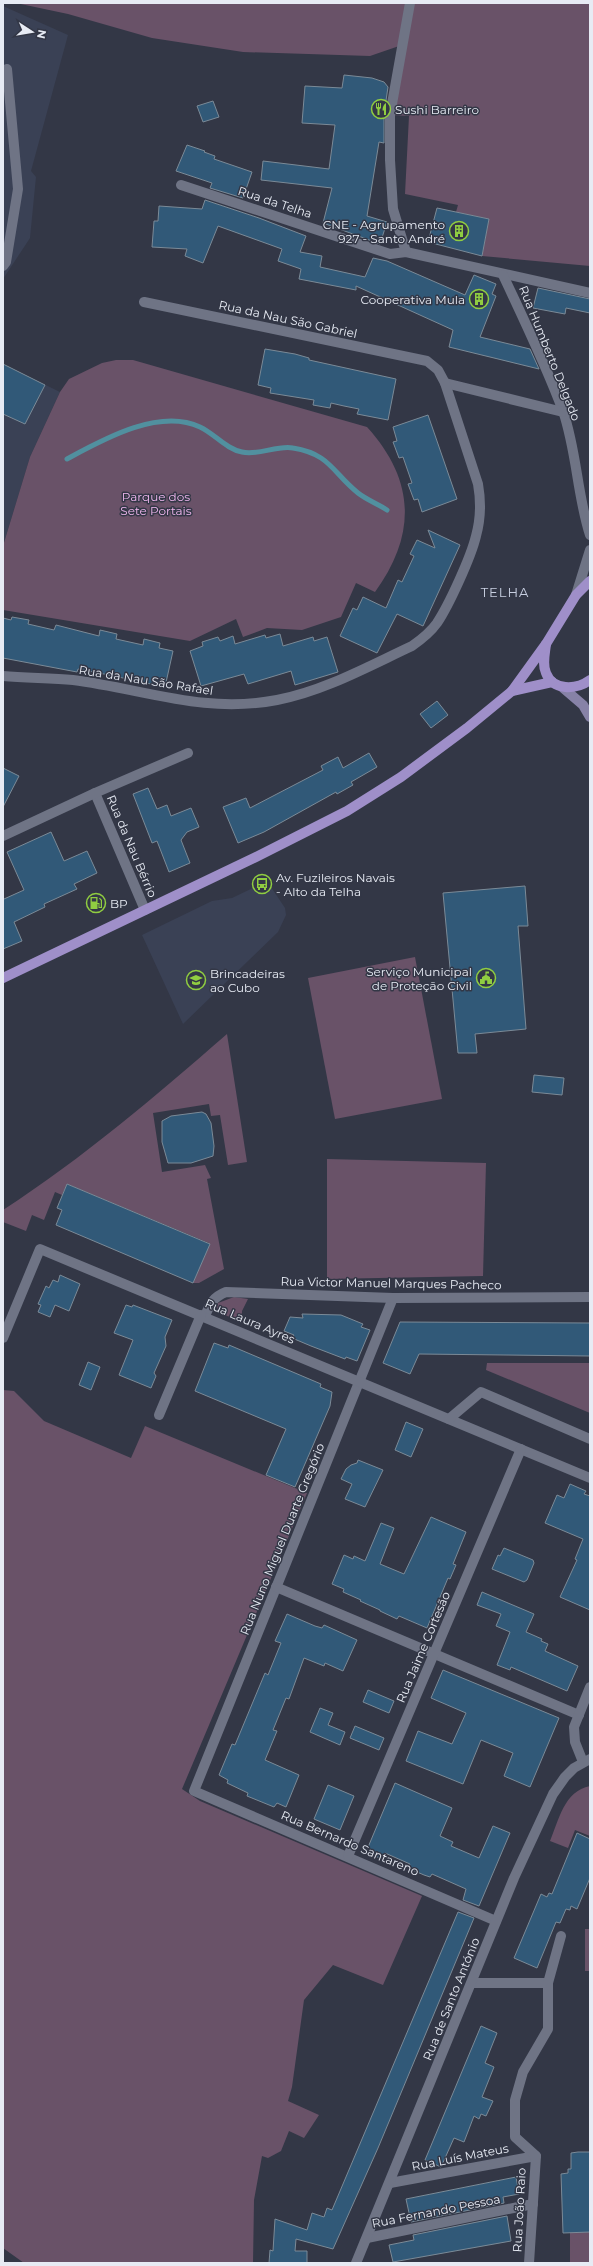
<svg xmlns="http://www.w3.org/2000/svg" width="593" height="2266" viewBox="0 0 593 2266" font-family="Montserrat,sans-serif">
  <rect width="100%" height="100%" fill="#333746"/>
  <g fill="#3a4155">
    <path d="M3,6L68,35L31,171L36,177L30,238L3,279Z"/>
    <path d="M3,364L60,392L30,457L3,546Z"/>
    <path d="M269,884L285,908L286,915L278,932L183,1024L142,935L212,901L232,898L257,886L259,889Z"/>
  </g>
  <g fill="#695268">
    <path d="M16,3H590V266L482,256L489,219L456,212L458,205L405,194L409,116L390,115L402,45L370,56L243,52L152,38L68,14Z"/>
    <path d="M116,360H133L367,427C415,480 417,534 375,592L356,583L341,617L302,630L267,628L243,637L236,619L190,641L3,610V546L30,457L60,392L69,379L102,363Z"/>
    <path d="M415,957L442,1099L335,1119L308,978Z"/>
    <path d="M227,1034L247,1162L228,1165L220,1115L211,1116L209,1104L153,1113L162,1172L205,1165L211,1178L207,1179L224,1269L199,1283H193L209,1243L67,1184L62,1195L55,1192L44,1220L32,1215L26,1231L3,1222V1210C83,1158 156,1096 227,1034Z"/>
    <path d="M327,1159L486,1163L483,1276L327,1279Z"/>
    <path d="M234,1297L248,1299L242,1311V1322L220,1313L217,1308L218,1303Z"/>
    <path d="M487,1363H590V1413L486,1370Z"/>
    <path d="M3,1390L14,1391L44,1421L131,1458L145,1426L307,1493L182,1789L200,1801L422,1896L383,1985L333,1965L304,2000L292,2087L288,2101L319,2115L304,2138L289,2131L281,2151L268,2158L262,2156L254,2200L253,2263H24L3,2248Z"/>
    <path d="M590,1786V1836L575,1830L568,1848L550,1841C559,1820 564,1791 590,1786Z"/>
    <rect x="585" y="1929" width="5" height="42"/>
    <rect x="570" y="2232" width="20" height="31"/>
  </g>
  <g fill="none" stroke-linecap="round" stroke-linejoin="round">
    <path stroke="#51909f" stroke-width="5" d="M67,459C104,439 159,408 200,427C215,434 226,449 242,452C258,456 277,445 293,448C330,454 332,472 358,493C367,500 378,504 387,510"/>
  </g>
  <g fill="#315978" stroke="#7b8a97">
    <path d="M344,75L372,78L384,82L388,87L384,114V143L379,142L367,216L387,222L380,244L323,223L332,188L261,180L263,161L329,169L335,125L302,123L305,86L342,88Z"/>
    <path d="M213,101L219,117L203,122L197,106Z"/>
    <path d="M187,145L205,151L204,152L215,156L214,159L252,172L243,198L210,188L212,183L176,171Z"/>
    <path d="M205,200L259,218L306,236L300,252L322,256L320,267L365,277L373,258L387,261L465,295L474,275L496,284L492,294L496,296L480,337L530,349L539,369L449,347L453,330L356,286V290L299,279L301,269L278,261L282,249L218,226L203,263L185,256L187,249L152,247L154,221H158L159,206L202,209Z"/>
    <path d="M437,208L489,219L482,256L428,242Z"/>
    <path d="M538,288L590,299V313L566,308L565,314L533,308Z"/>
    <path d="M265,349L295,354L309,358V360L396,379L388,420L357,414L359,409L344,406L331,403L330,408L313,405L314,400L270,393L271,388L258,385Z"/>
    <path d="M3,364L45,385L25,424L3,414Z"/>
    <path d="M428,415L457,499L422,512L418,499L414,500L408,484L412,483L403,457L399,458L393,442L397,441L393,427Z"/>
    <path d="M428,530L460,545L423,626L397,614L377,653L340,636L353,608L357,610L363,597L386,608L398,580L402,582L414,556L410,554L417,540L435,548Z"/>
    <path d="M12,617L29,620L28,624L54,630L56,625L99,636L100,630L117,634L116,639L143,645L144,639L160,643L159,648L173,651L165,687L109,675L78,669L77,672L3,658V618L11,620Z"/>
    <path d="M280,634L283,646L313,637L314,641L327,637L338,672L295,685L291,671L248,684L244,674L201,686L190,651L203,646L202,642L218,637L220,641L233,636L235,644L265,635L266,638Z"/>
    <path d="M437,701L448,715L431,728L420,714Z"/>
    <path d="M369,753L377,767L351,782L353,785L337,794L336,792L264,832L238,843L223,807L246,798L250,808L323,770L321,766L338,757L343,768Z"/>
    <path d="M3,768L19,776L3,807Z"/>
    <path d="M148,788L157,809L167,805L171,816L191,808L199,827L187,832L181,840L190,863L169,872L157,841L152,843L133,794Z"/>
    <path d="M51,832L64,861L87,851L97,873L74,884L77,889L44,904L45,907L14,922L22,941L3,949V898L4,899L24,890L7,852Z"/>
    <path d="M525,886L528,926H518L526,1029L475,1034L477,1053H458L443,893Z"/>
    <path d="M534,1075L564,1078L562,1095L532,1092Z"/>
    <path d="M202,1112L206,1114L211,1123L214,1146L213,1156L191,1163H168L162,1142V1121L171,1116Z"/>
    <path d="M67,1184L210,1244L193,1283L56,1225L62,1210L57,1208Z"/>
    <path d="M60,1275L80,1284L69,1311L55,1305L50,1317L38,1312L41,1305L38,1304L46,1286L49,1288L53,1280L58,1282Z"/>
    <path d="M126,1305L132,1307L133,1305L172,1320L165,1337L166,1346L154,1373L156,1376L151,1388L119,1375L133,1340L114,1333Z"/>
    <path d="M302,1314L341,1315L363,1324L361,1327L370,1330L357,1361L346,1357L345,1359L311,1346L292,1338L294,1335L284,1331L290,1317L303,1318Z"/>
    <path d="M400,1322L590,1323V1356L419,1354L410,1374L383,1363Z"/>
    <path d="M214,1343L228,1348L229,1345L321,1384L320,1387L332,1392L330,1406L295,1487L266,1475L286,1429L195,1391Z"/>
    <path d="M88,1362L100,1367L91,1390L79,1385Z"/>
    <path d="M406,1422L423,1429L411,1457L395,1450Z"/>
    <path d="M358,1460L383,1470L365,1507L345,1499L352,1484L341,1479L346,1469L351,1465L357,1463Z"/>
    <path d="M570,1484L586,1491L584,1494L590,1496V1610L560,1597L577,1560L575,1559L583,1539L545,1523L557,1495L564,1498Z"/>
    <path d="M431,1517L466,1532L453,1564L456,1565L450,1579L448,1578L427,1628L399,1616L397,1619L380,1611V1610L360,1601L361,1600L343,1592L344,1589L332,1584L344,1555L353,1559L354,1556L365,1561L381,1523L394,1528L380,1564L404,1574Z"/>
    <path d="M504,1548L533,1560L534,1563L527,1580L524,1582L492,1569L498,1555L500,1556Z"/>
    <path d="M482,1592L534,1614L526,1632L542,1639L541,1641L548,1644L545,1651L578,1666L567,1691L511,1667L510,1670L497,1665L510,1632L496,1626L501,1614L477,1605Z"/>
    <path d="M287,1614L315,1626L322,1628L324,1625L357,1640L343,1671L325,1663L324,1666L304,1658L289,1699L286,1698L273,1730L277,1731L265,1760L299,1775L286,1807L277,1803L274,1807L247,1796L248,1793L227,1783L228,1780L219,1775L232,1744L235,1745L265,1673L268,1675L281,1643L275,1641Z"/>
    <path d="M443,1670L559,1718L530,1787L504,1776L513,1753L481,1740L463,1784L406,1761L418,1731L452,1744L466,1713L431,1698Z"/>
    <path d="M368,1690L394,1701L389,1713L363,1702Z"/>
    <path d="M320,1708L333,1713L328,1725L345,1732L340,1745L310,1732Z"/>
    <path d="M355,1726L384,1738L379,1750L350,1738Z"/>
    <path d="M395,1783L452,1808L440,1836L453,1842L451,1846L479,1858L493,1826L510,1833L479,1906L463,1900L466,1889L432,1874L430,1877L424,1875L408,1868L410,1864L385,1853L382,1859L366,1852Z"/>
    <path d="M328,1785L354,1796L340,1830L314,1819Z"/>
    <path d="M577,1833L590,1839V1878L577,1909L571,1906L570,1910L566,1909L560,1923L556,1922L537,1968L514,1958L541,1894L547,1897L549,1893L552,1894Z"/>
    <path d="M458,1912L474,1918L378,2148L333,2249L296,2239L295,2251H307V2263H269L270,2250L273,2251L275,2219L307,2230L312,2213L324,2217L327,2208L332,2210Z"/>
    <path d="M481,2026L497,2033L485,2063L494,2067L482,2097L493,2101L486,2116L481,2114L479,2119L474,2116L464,2142L454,2138L441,2167L425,2160Z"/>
    <path d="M578,2152H590V2232L563,2233L561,2174L568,2173V2169H571V2153Z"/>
    <path d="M516,2177L519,2194L503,2197L504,2203L411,2222L406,2199Z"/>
    <path d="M507,2216L511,2241L393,2262L389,2245L414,2240L413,2235Z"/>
  </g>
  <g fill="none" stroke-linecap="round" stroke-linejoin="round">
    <g stroke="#6f7485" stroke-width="10">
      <path d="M181,185L390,254L406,252L590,293"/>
      <path d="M406,252L393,209L390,160V115L410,3"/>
      <path d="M3,266L6,262L18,189L7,69"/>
      <path d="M503,275C524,320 546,365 563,411C577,452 577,495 590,535"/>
      <path d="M445,383L563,412"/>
      <path d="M576,595L590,550"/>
      <path d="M3,676C26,678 50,678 73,680C144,689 203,714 277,700C324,691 369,666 412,646C422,639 430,633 437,623C449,605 471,557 476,536C481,518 481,501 478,484L445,383L438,370L427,361L144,302"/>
      <path d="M95,793L145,910"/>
      <path d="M3,836L95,793L188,753"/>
      <path d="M393,1298L194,1791L496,1921"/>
      <path d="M205,1316C210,1304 213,1297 226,1292L393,1298L590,1297"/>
      <path d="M3,1338L40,1249L590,1478"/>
      <path d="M159,1415L201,1315"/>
      <path d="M449,1419L481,1392L590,1439"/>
      <path d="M276,1587L579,1715"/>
      <path d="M583,1762L575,1742L574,1727L590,1687"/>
      <path d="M348,1856L521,1449"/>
      <path d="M472,1983H548"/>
      <path d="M390,2183L536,2156"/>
      <path d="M367,2238L533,2204"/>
      <path d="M356,2263L514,1878L553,1794L565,1777L574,1768L590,1759"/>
      <path d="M529,2263L536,2156L515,2137V2100L523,2072L548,2029V1983L561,1936"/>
    </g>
    <path stroke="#8782a7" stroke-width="10" d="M562,687L583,705L590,717"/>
    <g stroke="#9f8fc9" stroke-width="10">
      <path d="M546,644C545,654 542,664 546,673C553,691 576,690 590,680"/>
      <path d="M512,691L552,682"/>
      <path d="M3,978L256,857L347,811L401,777L467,728L512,691L546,644L576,595L590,581"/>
    </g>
  </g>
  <defs>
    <symbol id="restaurant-ring" viewBox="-11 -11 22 22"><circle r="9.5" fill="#333746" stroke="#90cd41" stroke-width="1.5"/><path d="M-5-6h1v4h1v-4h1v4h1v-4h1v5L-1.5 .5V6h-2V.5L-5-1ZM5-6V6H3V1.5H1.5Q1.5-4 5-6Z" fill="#90cd41"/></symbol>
    <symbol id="building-ring" viewBox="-11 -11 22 22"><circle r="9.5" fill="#333746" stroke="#90cd41" stroke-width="1.5"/><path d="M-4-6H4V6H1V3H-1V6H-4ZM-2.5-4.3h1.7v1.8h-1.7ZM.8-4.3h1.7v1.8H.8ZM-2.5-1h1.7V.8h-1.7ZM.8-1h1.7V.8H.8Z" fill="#90cd41"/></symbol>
    <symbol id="bus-ring" viewBox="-11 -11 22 22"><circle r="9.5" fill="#333746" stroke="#90cd41" stroke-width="1.5"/><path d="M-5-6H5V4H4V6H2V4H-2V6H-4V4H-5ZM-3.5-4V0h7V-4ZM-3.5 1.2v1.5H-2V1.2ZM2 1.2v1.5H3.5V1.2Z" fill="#90cd41"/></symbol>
    <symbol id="fuel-ring" viewBox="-11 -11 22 22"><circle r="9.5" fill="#333746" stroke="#90cd41" stroke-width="1.5"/><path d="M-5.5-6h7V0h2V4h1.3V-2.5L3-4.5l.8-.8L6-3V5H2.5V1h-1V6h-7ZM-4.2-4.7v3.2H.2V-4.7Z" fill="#90cd41"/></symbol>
    <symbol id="civic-ring" viewBox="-11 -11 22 22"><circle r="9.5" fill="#333746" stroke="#90cd41" stroke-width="1.5"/><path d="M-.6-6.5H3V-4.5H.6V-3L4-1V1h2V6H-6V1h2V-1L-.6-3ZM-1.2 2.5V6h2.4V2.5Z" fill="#90cd41"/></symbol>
    <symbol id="school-ring" viewBox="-11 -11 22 22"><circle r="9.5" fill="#333746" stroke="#90cd41" stroke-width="1.5"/><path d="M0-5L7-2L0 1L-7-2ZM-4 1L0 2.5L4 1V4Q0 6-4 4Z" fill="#90cd41"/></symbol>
  </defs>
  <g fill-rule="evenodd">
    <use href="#restaurant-ring" x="370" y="98" width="22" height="22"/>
    <use href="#building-ring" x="448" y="220" width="22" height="22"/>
    <use href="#building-ring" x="468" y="288" width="22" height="22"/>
    <use href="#bus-ring" x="251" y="873" width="22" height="22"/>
    <use href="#fuel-ring" x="85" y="892" width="22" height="22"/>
    <use href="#civic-ring" x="475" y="967" width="22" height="22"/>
    <use href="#school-ring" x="185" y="969" width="22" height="22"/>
  </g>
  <g text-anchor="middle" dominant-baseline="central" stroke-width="3" stroke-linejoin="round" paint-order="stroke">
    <g font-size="12" fill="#e7ebf4" stroke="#333746" text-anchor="start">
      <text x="395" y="109">Sushi Barreiro</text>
      <text x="445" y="224" text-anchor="end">CNE - Agrupamento<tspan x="445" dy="14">927 - Santo André</tspan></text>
      <text x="465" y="299" text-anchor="end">Cooperativa Mula</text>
      <text x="276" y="877">Av. Fuzileiros Navais<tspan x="276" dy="14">- Alto da Telha</tspan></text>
      <text x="110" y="903">BP</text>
      <text x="472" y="971" text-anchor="end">Serviço Municipal<tspan x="472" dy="14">de Proteção Civil</tspan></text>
      <text x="210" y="973">Brincadeiras<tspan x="210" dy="14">ao Cubo</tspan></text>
    </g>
    <g font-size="12" fill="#e7ebf4" stroke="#333746">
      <text transform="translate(275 202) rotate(18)">Rua da Telha</text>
      <text transform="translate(288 319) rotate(12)">Rua da Nau São Gabriel</text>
      <text transform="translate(550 353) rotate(68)">Rua Humberto Delgado</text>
      <text transform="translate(146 680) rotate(9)">Rua da Nau São Rafael</text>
      <text transform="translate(132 846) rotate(67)">Rua da Nau Bérrio</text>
      <text transform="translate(391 1283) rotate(1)">Rua Victor Manuel Marques Pacheco</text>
      <text transform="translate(250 1321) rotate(23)">Rua Laura Ayres</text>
      <text transform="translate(282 1539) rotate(-68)">Rua Nuno Miguel Duarte Gregório</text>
      <text transform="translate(423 1647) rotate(-67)">Rua Jaime Cortesão</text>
      <text transform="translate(350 1843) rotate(23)">Rua Bernardo Santareno</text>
      <text transform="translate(451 1999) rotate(-68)">Rua de Santo António</text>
      <text transform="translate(460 2157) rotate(-11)">Rua Luís Mateus</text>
      <text transform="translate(519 2210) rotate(-87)">Rua João Raio</text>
      <text transform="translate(436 2211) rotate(-11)">Rua Fernando Pessoa</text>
    </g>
    <g font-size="12" fill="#f2b8f0" stroke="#333746">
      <text x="156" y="496">Parque dos<tspan x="156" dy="14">Sete Portais</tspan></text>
    </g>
    <g font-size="13" letter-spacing="1" fill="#c8cfe1" stroke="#333746">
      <text x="505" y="592">TELHA</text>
    </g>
  </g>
  <rect width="593" height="2266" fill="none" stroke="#e7ebf4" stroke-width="8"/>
  <g transform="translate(32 32) rotate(102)" stroke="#333746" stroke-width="3" paint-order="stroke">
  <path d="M0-3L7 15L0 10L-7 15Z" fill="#e7ebf4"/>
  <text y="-6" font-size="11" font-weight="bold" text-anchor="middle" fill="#e7ebf4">N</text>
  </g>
</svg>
